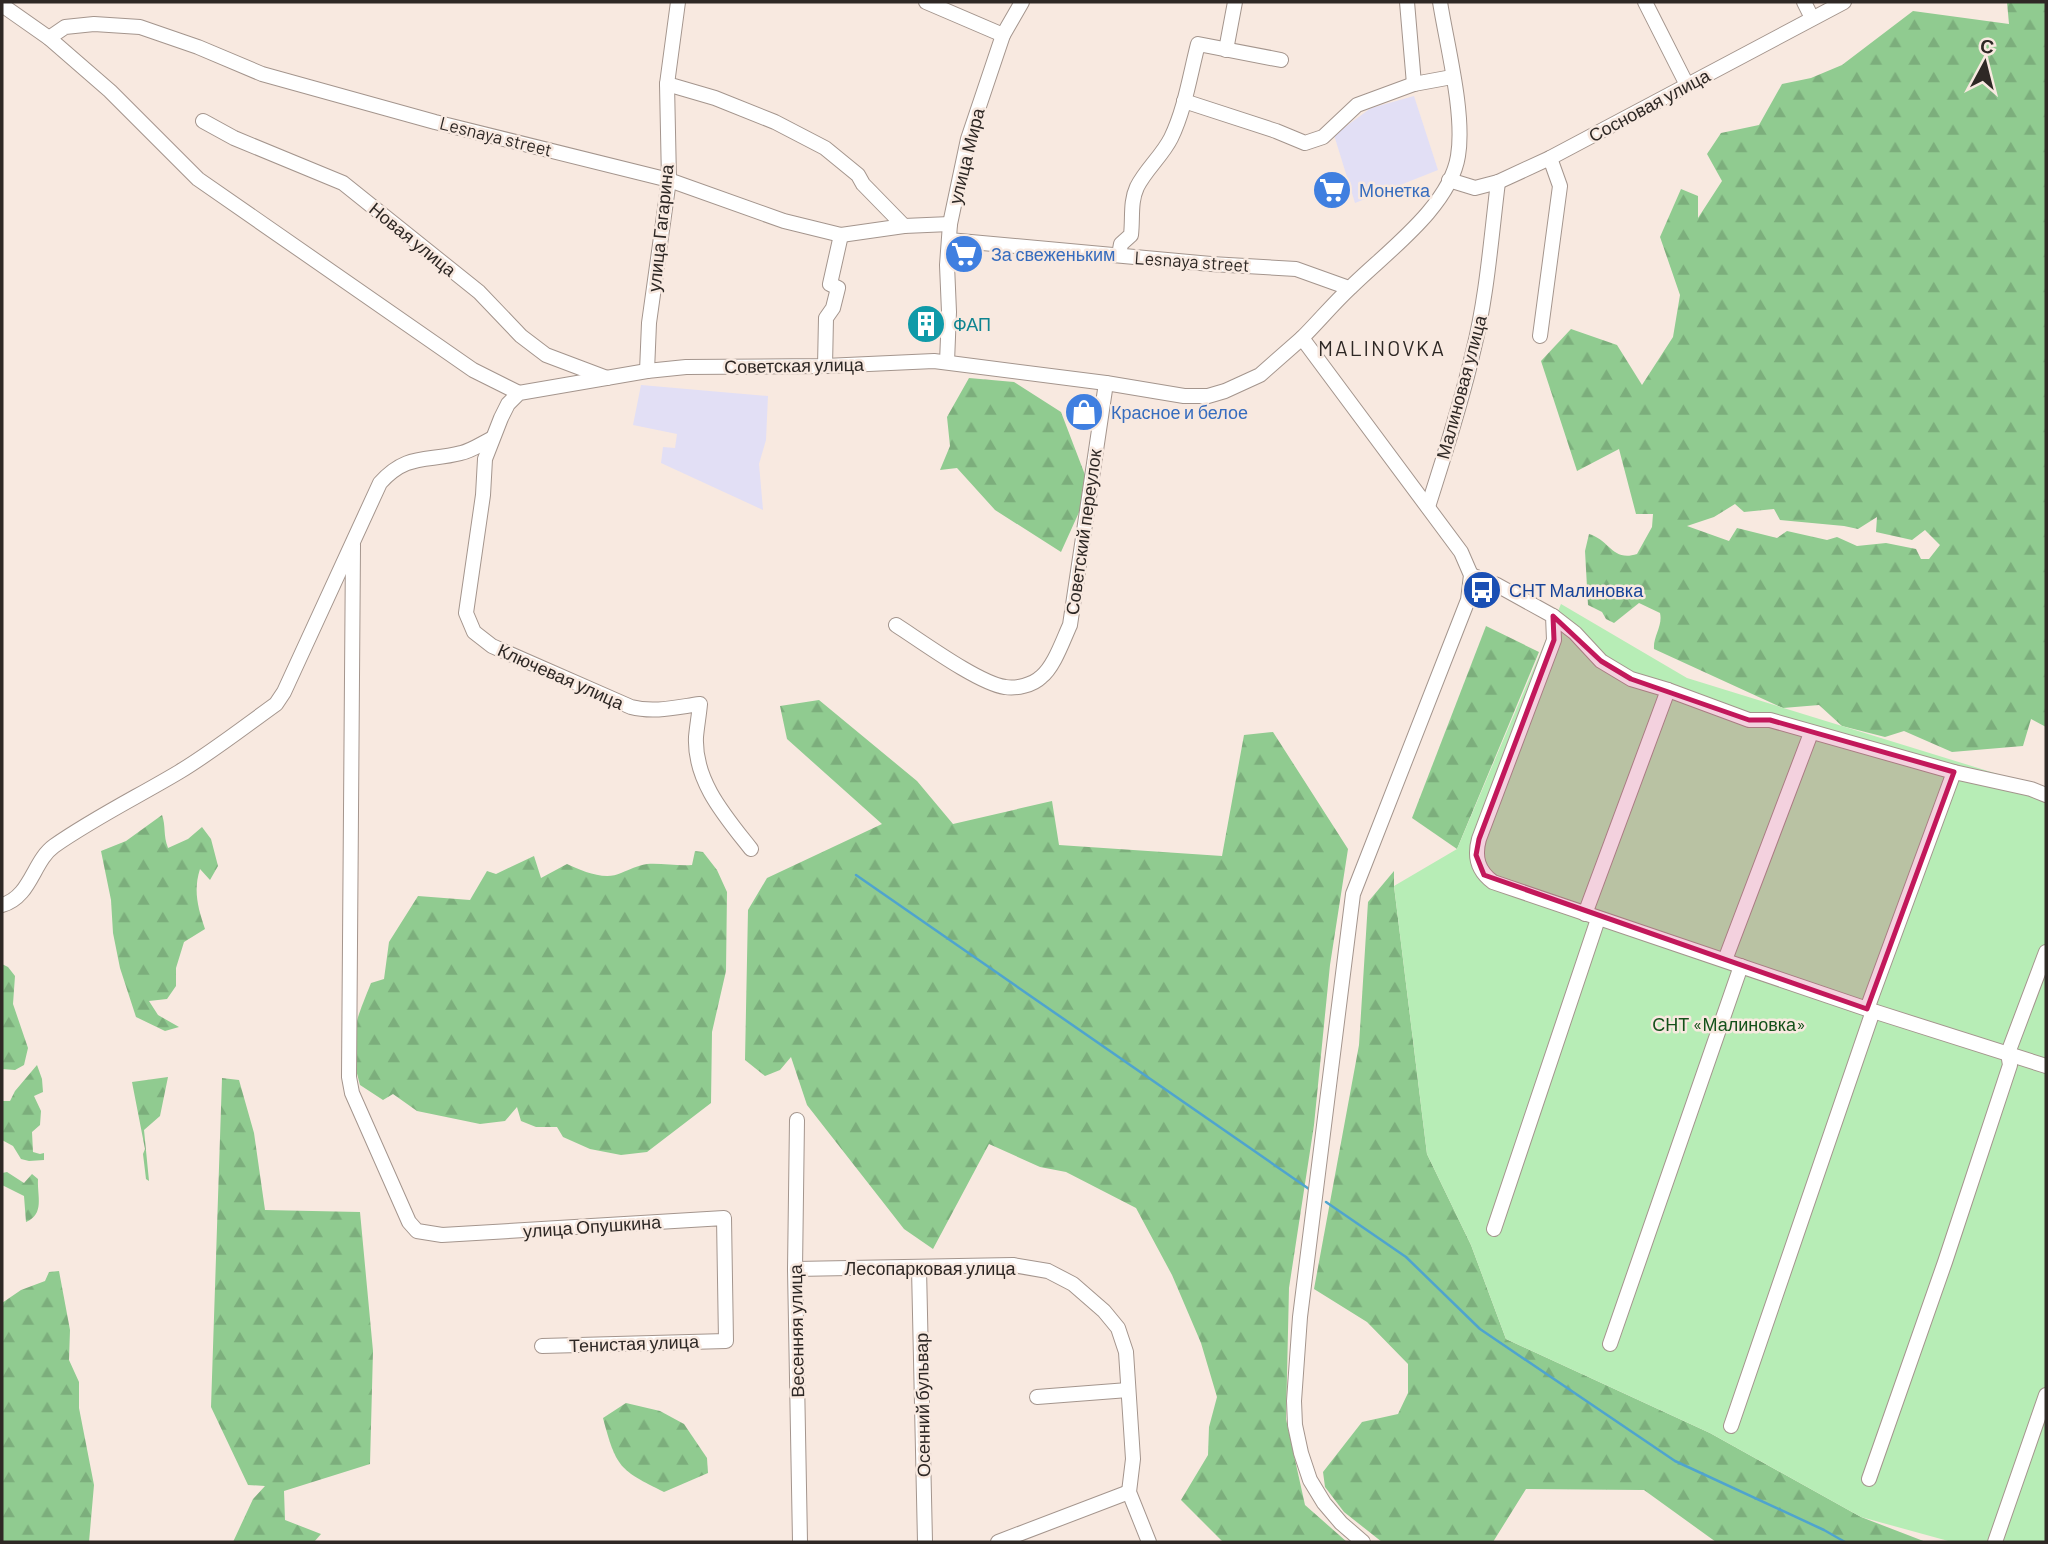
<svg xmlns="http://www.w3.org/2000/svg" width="2048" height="1544" viewBox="0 0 2048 1544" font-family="Barlow,sans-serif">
  <defs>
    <pattern id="forest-firs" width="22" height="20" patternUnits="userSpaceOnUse" patternTransform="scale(1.75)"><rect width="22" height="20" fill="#90cb90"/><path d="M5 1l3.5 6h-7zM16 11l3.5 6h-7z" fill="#7cae7c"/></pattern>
  </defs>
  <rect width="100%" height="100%" fill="#f8e9e0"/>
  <g fill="#e2dff5">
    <path d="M1414,96L1438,170L1355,203L1334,135L1371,108Z"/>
    <path d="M641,385L768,396L766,440L759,464L763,510L661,463L663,447L675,448L677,434L633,425Z"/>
  </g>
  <g fill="url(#forest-firs)" fill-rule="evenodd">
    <path d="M2007,2H2046V727L2031,719L2023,746L1952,752L1904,731L1885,737L1842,726L1819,705L1783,708L1654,649C1653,636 1663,626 1660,613L1639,603L1614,623L1606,619L1602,612L1588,605L1585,551L1589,534C1610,540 1612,562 1637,554L1652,527L1653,514H1636L1619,449L1577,471L1541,361L1571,329L1617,345L1642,385L1673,337L1680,295L1660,237L1681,189L1698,196V218L1722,181L1707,154L1721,133L1759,125L1782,84L1811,78L1842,65L1913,11L2009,24ZM1735,504L1744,512L1774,509L1780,520L1844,526L1858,529L1877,517L1876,532L1912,540L1925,530L1940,545L1929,559H1921L1916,549L1886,543L1857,546L1837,537L1827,540L1787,531L1777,538L1737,528L1729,541L1687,526L1714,517Z"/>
    <path d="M969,378L1014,382L1061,412L1090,488L1061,552L995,510L957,468L940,470L950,446L947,417Z"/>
    <path d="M1486,626L1539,652L1457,849L1412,818Z"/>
    <path d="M819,700L917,781L953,824L1052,801L1059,845L1222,856L1244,735L1273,732L1348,849L1330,965L1314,1125L1289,1288L1286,1419L1305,1505L1347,1542H1223L1181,1500L1208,1455L1209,1427L1217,1397L1201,1343L1172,1275L1136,1208L1066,1172L1040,1167L989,1144L933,1249L904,1229L807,1105L791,1057L780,1070L765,1076L745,1060L748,910L767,878L882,824L787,739L780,706Z"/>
    <path d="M162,815C166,826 163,835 168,848L188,839L202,827L211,839L218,866L210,880L200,869C193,891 198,908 205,929L184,942L176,968V986L167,999L149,1001L158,1015L179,1027L165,1031L136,1017L120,968L113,933L111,900L101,851L126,841Z"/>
    <path d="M695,851L703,852L717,870L727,892L726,971L712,1032L711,1103L647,1152L621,1155L590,1149L563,1137L557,1127H536L521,1121L517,1107L505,1121L480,1124L417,1111L393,1094L383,1100L360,1085C347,1038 354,1026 371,983L384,979L389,942L418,896L470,900L487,871L496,874L534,856L541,878L567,864C582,871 605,881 621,873C631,869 636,866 647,864C661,863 677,866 692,865Z"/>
    <path d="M1394,871V886L1427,1154L1471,1245L1506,1339L1710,1433L1861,1517L1926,1542H1716L1644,1490L1526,1489L1493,1542H1382L1344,1512L1325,1487L1323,1472L1362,1422L1398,1414L1408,1393V1364L1367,1322L1314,1289L1359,1045L1368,902Z"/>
    <path d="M2,964L8,967L15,976L13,1004L28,1048L24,1065L15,1070L2,1069Z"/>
    <path d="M37,1065L42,1079L43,1092L34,1096L41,1111L40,1125L32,1132L33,1152L40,1154L44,1153V1160L29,1161L21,1159L13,1146L2,1140V1101H10L15,1091Z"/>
    <path d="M168,1077L160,1116L144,1130L149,1181L146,1179L143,1154L145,1149L132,1082Z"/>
    <path d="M222,1078L239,1080L254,1133L265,1210L360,1212L373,1351L370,1464L284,1491L285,1520L321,1534L314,1542H233L253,1499L265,1486L248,1485L211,1407Z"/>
    <path d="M7,1172L24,1183L32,1174L38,1179C37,1196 45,1214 26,1222L24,1196L2,1185V1173Z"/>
    <path d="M59,1271L70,1330L69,1360L79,1382V1408L94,1485L89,1542H2V1303L21,1290L45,1281L49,1272Z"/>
    <path d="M626,1403L660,1411L684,1424L707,1458L708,1473L664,1492C619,1470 616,1467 603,1418Z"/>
  </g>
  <path fill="#b7edb6" d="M1561,604L1687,678L2046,789V1542H1952L1861,1517L1710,1433L1506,1339L1471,1245L1427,1154L1394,886L1457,849Z"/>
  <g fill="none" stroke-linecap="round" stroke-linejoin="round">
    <g stroke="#4fa4ce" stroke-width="2.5">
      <path d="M856,875L1309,1189"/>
      <path d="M1326,1202L1406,1257L1480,1329L1675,1461L1824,1530L1845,1542"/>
    </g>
    <defs>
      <g id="minor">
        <path d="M926,2L1003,35"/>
        <path d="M1407,2L1414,84"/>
        <path d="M1645,2L1687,85"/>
        <path d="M1804,2L1812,18"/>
        <path d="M2,5L49,38L110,91L198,179L473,370L519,393"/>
        <path d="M49,38L65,27L94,24L140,27L198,47L262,74L435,122L669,180L784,221L841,235L904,226L950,224"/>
        <path d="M1226,50L1235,2"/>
        <path d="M667,84L715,98L775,122L825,148L858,175L863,184L904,226"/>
        <path d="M1184,101L1276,131L1305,143L1323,137L1357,105L1414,84L1452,77"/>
        <path d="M203,121L234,138L343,183L479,292L521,336L546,355L607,378"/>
        <path d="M1449,180L1475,188L1498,182L1550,158L1844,2"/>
        <path d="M949,240L1211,264L1296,269L1349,288"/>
        <path d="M1119,255L1121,244L1131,235C1133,218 1130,202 1137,187C1146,169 1162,156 1171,138C1185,109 1190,75 1198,44L1281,60"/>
        <path d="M1540,336L1560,186L1550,158"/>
        <path d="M947,362L949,312L947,265L950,224L968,139L1003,35L1022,2"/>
        <path d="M825,366L826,318L833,308L838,288L830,284L841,235"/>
        <path d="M647,371L649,323L669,180L667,84L678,2"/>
        <path d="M1428,507C1444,456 1461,405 1473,352C1487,297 1491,238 1498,182"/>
        <path d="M353,545L349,1077L352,1093L409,1222L417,1231L442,1235L724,1218L726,1341L542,1346"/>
        <path d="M1471,575L1497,585L1553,616L1554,640L1479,839C1474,857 1478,871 1493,882L1873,1011L2046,1066"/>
        <path d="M1553,616L1575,633L1601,661L1631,679L1668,690L1749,720H1770L1954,772L2031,789L2046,795"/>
        <path d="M896,625C921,641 978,683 1005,687C1016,689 1033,685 1041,677C1054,667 1063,640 1070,625L1106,383"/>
        <path d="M751,849C725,816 694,781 696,737C697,726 699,715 700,704C677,707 654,713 631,707L492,646L474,632L466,613L483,495L485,459L501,418L508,404L519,393L647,371L686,367L825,366L934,361L1106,383L1184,396H1208L1225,391L1260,375L1302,338"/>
        <path d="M2,905C31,897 33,861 54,846C94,818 137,797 179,772C212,752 244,727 276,704L284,692L380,483C407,453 426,462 461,453C471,451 481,444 491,439"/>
        <path d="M1585,914L1668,690"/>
        <path d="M1725,960L1811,733"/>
        <path d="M1867,1009L1954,772"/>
        <path d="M797,1120L795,1269L800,1542"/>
        <path d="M1494,1229L1598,919"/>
        <path d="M919,1268L925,1542"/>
        <path d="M795,1269L1013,1265L1048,1271L1073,1284L1104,1311L1118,1328L1126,1352L1133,1459L1129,1492L1149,1542"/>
        <path d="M1610,1344L1741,966"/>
        <path d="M1037,1397L1128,1390"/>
        <path d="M1731,1426L1873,1011"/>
        <path d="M1869,1479L1945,1262L2010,1065L2008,1053L2046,952"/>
        <path d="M998,1542L1129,1492"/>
        <path d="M1363,1542L1341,1523L1324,1503L1310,1480L1301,1453L1295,1425L1294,1401L1300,1317L1353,894L1468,600L1471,575L1461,552L1302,338C1318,322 1333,304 1350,288C1385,253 1450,207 1458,156C1465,114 1447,46 1440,2"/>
        <path d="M1995,1542L2046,1395"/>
      </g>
    </defs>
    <use href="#minor" stroke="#a4958d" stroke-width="16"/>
    <use href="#minor" stroke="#fff" stroke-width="14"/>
  </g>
  <path fill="#c2185b" fill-opacity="0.2" stroke="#c2185b" stroke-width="5" stroke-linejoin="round" d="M1553,616L1601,661L1631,679L1749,720H1770L1954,772L1867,1009L1484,875L1476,855L1479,839L1554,640Z"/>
  <defs>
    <symbol id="supermarket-disc" viewBox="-11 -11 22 22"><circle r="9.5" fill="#3f7fe0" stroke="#f8e9e0"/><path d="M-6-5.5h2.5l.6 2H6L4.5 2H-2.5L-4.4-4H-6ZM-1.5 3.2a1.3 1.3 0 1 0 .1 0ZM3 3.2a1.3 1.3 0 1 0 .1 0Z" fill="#fff"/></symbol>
    <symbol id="building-disc" viewBox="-11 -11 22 22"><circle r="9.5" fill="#0f9aa8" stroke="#f8e9e0"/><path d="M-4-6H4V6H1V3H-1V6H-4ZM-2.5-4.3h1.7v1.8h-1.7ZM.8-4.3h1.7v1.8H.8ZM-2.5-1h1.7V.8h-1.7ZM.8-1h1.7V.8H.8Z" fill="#fff"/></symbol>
    <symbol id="shop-disc" viewBox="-11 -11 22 22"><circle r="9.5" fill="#3f7fe0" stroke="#f8e9e0"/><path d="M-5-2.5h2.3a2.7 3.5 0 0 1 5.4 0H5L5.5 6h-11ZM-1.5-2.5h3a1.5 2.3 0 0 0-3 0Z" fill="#fff"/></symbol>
    <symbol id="bus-disc" viewBox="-11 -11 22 22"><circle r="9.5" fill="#1a4fb4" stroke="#f8e9e0"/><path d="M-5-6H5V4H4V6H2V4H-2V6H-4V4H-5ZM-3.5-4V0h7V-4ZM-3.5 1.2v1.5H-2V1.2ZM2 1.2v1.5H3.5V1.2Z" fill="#fff"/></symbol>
  </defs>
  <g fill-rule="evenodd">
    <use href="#supermarket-disc" x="1310" y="168" width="44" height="44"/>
    <use href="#supermarket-disc" x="942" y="232" width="44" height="44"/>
    <use href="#building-disc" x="904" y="302" width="44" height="44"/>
    <use href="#shop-disc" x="1062" y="390" width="44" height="44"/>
    <use href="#bus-disc" x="1460" y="568" width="44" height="44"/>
  </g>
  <g text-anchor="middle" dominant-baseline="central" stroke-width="5" stroke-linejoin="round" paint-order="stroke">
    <g font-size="18" fill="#2e2825" stroke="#f8e9e0">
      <text transform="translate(1649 105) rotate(-28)">Сосновая улица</text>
      <text transform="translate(496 136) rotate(14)">Lesnaya street</text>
      <text transform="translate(966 156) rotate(-76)">улица Мира</text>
      <text transform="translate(660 228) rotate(-84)">улица Гагарина</text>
      <text transform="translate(413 239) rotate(39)">Новая улица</text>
      <text transform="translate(1192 261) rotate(4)">Lesnaya street</text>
      <text transform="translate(794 365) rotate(-1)">Советская улица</text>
      <text transform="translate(1461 387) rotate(-75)">Малиновая улица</text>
      <text transform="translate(1083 532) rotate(-82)">Советский переулок</text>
      <text transform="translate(561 676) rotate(24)">Ключевая улица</text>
      <text transform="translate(592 1226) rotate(-4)">улица Опушкина</text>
      <text x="930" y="1268">Лесопарковая улица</text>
      <text transform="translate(796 1331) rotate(-91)">Весенняя улица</text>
      <text transform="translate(634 1343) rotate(-2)">Тенистая улица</text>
      <text transform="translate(922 1405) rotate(-91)">Осенний бульвар</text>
    </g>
    <g font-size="18" fill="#366cbe" stroke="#f8e9e0" text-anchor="start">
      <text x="1359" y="190">Монетка</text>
      <text x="991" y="254">За свеженьким</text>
      <text x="1111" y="412">Красное и белое</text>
    </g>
    <g font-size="18" fill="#0d838f" stroke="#f8e9e0" text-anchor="start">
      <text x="953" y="324">ФАП</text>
    </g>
    <g font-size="18" fill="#164399" stroke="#f8e9e0" text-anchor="start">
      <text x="1509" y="590">СНТ Малиновка</text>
    </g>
    <g font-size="18" fill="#14511a" stroke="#f8e9e0">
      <text x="1729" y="1024">СНТ «Малиновка»</text>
    </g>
    <g font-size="21" letter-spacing="2" fill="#2e2825" stroke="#f8e9e0">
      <text x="1382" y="347">MALINOVKA</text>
    </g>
  </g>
  <rect width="2048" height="1544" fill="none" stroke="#2e2825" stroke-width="7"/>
  <g transform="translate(1985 63) rotate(7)" stroke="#f8e9e0" stroke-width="5" paint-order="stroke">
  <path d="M0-5L12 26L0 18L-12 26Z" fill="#2e2825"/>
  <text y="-10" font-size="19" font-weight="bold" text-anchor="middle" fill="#2e2825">С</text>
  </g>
</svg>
